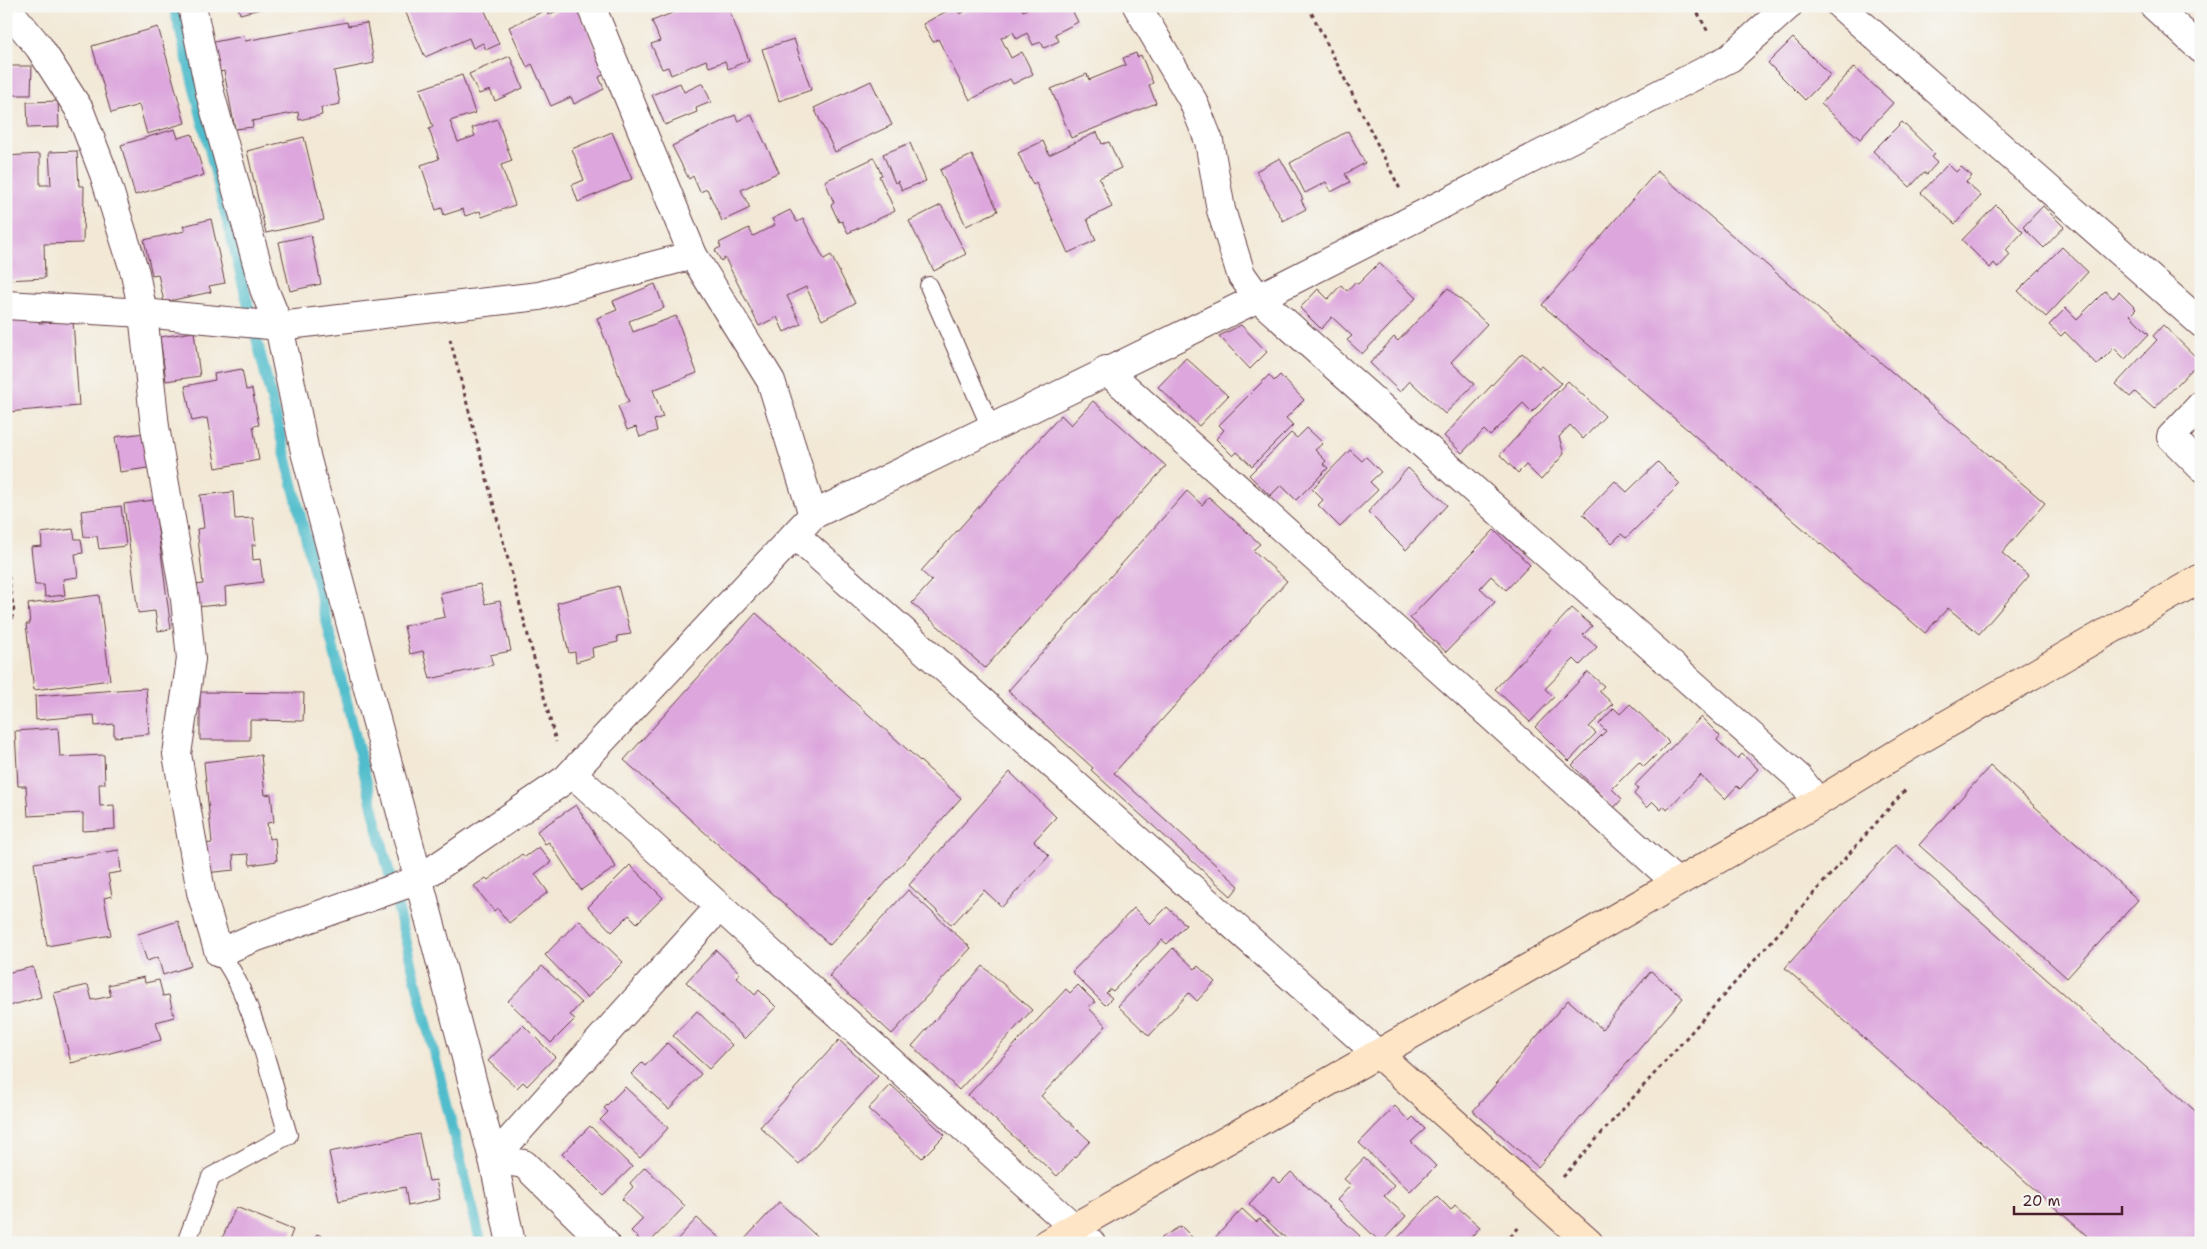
<svg xmlns="http://www.w3.org/2000/svg" width="2207" height="1249" viewBox="0 0 2207 1249" font-family="'Shantell Sans',sans-serif">
  <rect width="100%" height="100%" fill="#f6f6f2"/>
  <filter id="ink" filterUnits="userSpaceOnUse"><feTurbulence type="fractalNoise" baseFrequency=".02" numOctaves="2"/><feDisplacementMap in="SourceGraphic" scale="10" xChannelSelector="R" yChannelSelector="G"/><feConvolveMatrix kernelMatrix="1 2 1 2 8 2 1 2 1" color-interpolation-filters="sRGB"/></filter>
  <filter id="wash" filterUnits="userSpaceOnUse"><feTurbulence type="fractalNoise" baseFrequency=".0096" numOctaves="4" result="noise"/><feDisplacementMap in="SourceGraphic" scale="20" xChannelSelector="R" yChannelSelector="G"/><feGaussianBlur stdDeviation="1.12" result="paint"/><feColorMatrix in="noise" values="0 0 0 0 0 0 0 0 0 0 0 0 0 0 0 0 0 1.4 0 .05"/><feComposite in="paint" operator="in"/></filter>
  <g filter="url(#wash)">
    <rect width="100%" height="100%" fill="#f2e8d5"/>
    <g fill="none" stroke-linecap="round" stroke-linejoin="round">
      <path stroke="#51bdcc" stroke-width="11" d="M174,6L481,1243"/>
    </g>
    <g id="blocks">
      <g fill="#dda7dd">
        <path d="M238,6H268V7L240,14Z"/>
        <path d="M403,6H483L499,44L486,50L483,43L473,48L469,38L425,57Z"/>
        <path d="M567,6H577L607,73L599,77L604,89L574,104L571,97L551,106L532,64L527,67L509,27L546,10L548,15Z"/>
        <path d="M690,6H718L720,10L728,7L749,60L728,69L725,61L709,67L706,60L671,75L668,67L662,69L651,44L660,41L652,21Z"/>
        <path d="M956,6L960,14L975,6H1021L1023,11L1032,6H1070L1078,22L1055,34L1059,41L1044,48L1041,42L1033,45L1027,33L1017,39L1013,32L1001,38L1011,58L1022,52L1033,74L1013,84L1010,79L970,100L938,39L933,42L923,24Z"/>
        <path d="M347,22L348,26L367,23L374,63L334,71L340,104L321,108L322,115L299,120L298,112L252,121L253,127L235,129L224,71L220,72L214,42L244,36L245,41Z"/>
        <path d="M158,27L185,123L147,134L139,105L111,113L92,46Z"/>
        <path d="M1793,38L1830,75L1805,100L1768,63Z"/>
        <path d="M794,39L811,90L779,101L762,49Z"/>
        <path d="M1136,53L1137,57L1141,55L1153,83L1149,85L1156,103L1071,138L1051,89L1087,74L1089,80L1126,65L1123,58Z"/>
        <path d="M510,56L523,88L495,101L490,90L479,94L469,74Z"/>
        <path d="M6,66H32L31,95H6Z"/>
        <path d="M1854,67L1893,103L1860,139L1821,104Z"/>
        <path d="M462,75L475,113L450,121L458,142L475,136L472,128L497,119L512,161L501,165L515,205L482,217L480,211L465,216L463,209L444,215L442,208L436,210L421,165L439,159L429,129L433,127L420,89Z"/>
        <path d="M871,81L892,125L835,152L814,108Z"/>
        <path d="M680,83L684,92L703,83L711,102L696,108L697,112L665,125L652,95Z"/>
        <path d="M58,101L59,127L28,128L27,102Z"/>
        <path d="M751,114L779,172L741,190L750,208L722,221L707,189L700,192L693,176L689,179L672,146L735,115L738,121Z"/>
        <path d="M1902,122L1935,154L1931,157L1937,163L1927,174L1924,172L1910,187L1873,151Z"/>
        <path d="M175,129L178,138L192,134L204,175L135,195L121,145Z"/>
        <path d="M1348,131L1365,163L1345,174L1350,182L1331,192L1326,182L1305,193L1290,163Z"/>
        <path d="M612,132L632,179L578,202L572,185L584,180L572,149Z"/>
        <path d="M1097,132L1102,144L1109,142L1121,168L1099,178L1112,207L1087,219L1096,240L1068,253L1036,183L1033,185L1018,153L1043,141L1049,155Z"/>
        <path d="M304,137L324,220L266,233L247,151Z"/>
        <path d="M910,143L926,181L902,190L898,181L895,183L883,154Z"/>
        <path d="M77,151L79,186H84L83,243L44,244L45,278L7,280L6,156L40,154V185H51L49,152Z"/>
        <path d="M972,155L998,211L966,226L940,170Z"/>
        <path d="M874,158L882,175L879,176L895,211L848,233L842,221L839,222L831,205L834,203L825,181Z"/>
        <path d="M1280,158L1303,199L1301,200L1306,209L1283,221L1256,171Z"/>
        <path d="M1948,164L1956,172L1961,167L1972,176L1966,182L1981,196L1955,224L1921,193Z"/>
        <path d="M1657,171L2045,503L2002,553L2029,576L1979,634L1948,608L1925,633L1542,305Z"/>
        <path d="M941,205L966,254L934,271L909,221Z"/>
        <path d="M1996,205L2023,232L2006,250L2010,255L1998,268L1994,263L1990,268L1962,240Z"/>
        <path d="M2043,206L2064,227L2044,248L2023,227Z"/>
        <path d="M790,210L797,222L803,219L824,259L831,255L855,303L822,320L806,287L787,296L801,324L784,332L777,317L759,326L725,258L721,261L715,250L721,247L719,243L749,228L753,236L775,225L772,219Z"/>
        <path d="M211,219L225,283L209,286L211,292L164,302L158,274L152,275L144,240L185,231L183,226Z"/>
        <path d="M311,235L321,284L290,291L279,242Z"/>
        <path d="M2062,247L2088,272L2046,317L2018,291Z"/>
        <path d="M1379,263L1416,298L1362,354L1347,340L1352,336L1332,317L1321,329L1300,308L1318,289L1328,299L1341,285L1347,291L1355,282L1358,284Z"/>
        <path d="M655,284L664,308L629,321L633,332L676,316L697,373L653,390L663,417L654,420L657,431L640,437L636,427L627,430L618,406L629,402L597,318L617,310L613,301Z"/>
        <path d="M1448,288L1487,324L1451,362L1474,384L1445,414L1410,381L1400,392L1370,363L1394,337L1398,341Z"/>
        <path d="M2105,291L2113,298L2119,292L2136,309L2130,315L2149,334L2125,359L2114,348L2097,365L2065,332L2061,336L2049,325L2066,308L2077,319Z"/>
        <path d="M39,318V323L73,321L79,406L7,412L6,320Z"/>
        <path d="M1241,325L1267,352L1250,369L1219,336Z"/>
        <path d="M2163,325L2200,361L2154,409L2135,392L2130,397L2116,384L2157,340L2153,336Z"/>
        <path d="M194,332L200,376L166,381L160,337Z"/>
        <path d="M1522,353L1539,368L1541,365L1561,383L1532,412L1523,403L1490,436L1484,430L1462,453L1444,436Z"/>
        <path d="M1186,358L1228,396L1199,426L1158,387Z"/>
        <path d="M242,369L246,390L252,389L259,425L253,426L259,460L216,468L207,418L192,421L185,386L215,380L214,374Z"/>
        <path d="M1269,375L1274,381L1280,375L1304,400L1286,418L1293,425L1252,466L1237,452L1233,456L1216,439L1224,430L1219,425Z"/>
        <path d="M1568,381L1605,416L1583,439L1570,425L1559,437L1564,454L1541,480L1526,465L1518,473L1500,455Z"/>
        <path d="M1093,401L1166,466L985,668L912,603L932,581L921,571L1061,415L1071,425Z"/>
        <path d="M1307,428L1323,443L1315,450L1326,461L1323,464L1328,468L1296,500L1281,485L1270,496L1249,475L1291,433L1297,438Z"/>
        <path d="M144,433L148,468L120,472L115,437Z"/>
        <path d="M1350,450L1362,461L1366,457L1381,472L1370,482L1378,490L1340,527L1318,505L1323,500L1312,489Z"/>
        <path d="M1658,462L1680,484L1626,538L1621,534L1612,543L1583,514L1615,481L1627,492Z"/>
        <path d="M1408,468L1447,505L1406,550L1368,512Z"/>
        <path d="M1187,491L1202,505L1209,497L1260,544L1253,550L1287,581L1114,773L1239,886L1231,896L1091,770L1093,768L1008,691Z"/>
        <path d="M233,492L235,519L253,518L256,545H252L253,560L260,559L263,582L225,587L226,604L197,607L195,585L203,584L197,529L204,528L200,495Z"/>
        <path d="M154,500L171,629L158,631L155,611L138,613L124,504Z"/>
        <path d="M121,506L126,546L99,549L97,536L84,537L81,511Z"/>
        <path d="M73,529L75,539H81L83,553L75,554L78,577L63,579L65,595L45,597L44,585H35L31,547L42,546L41,533Z"/>
        <path d="M1494,530L1530,565L1506,590L1491,576L1480,588L1495,602L1446,652L1410,618Z"/>
        <path d="M480,584L485,604L500,601L511,651L490,655L493,665L430,679L423,651L410,654L404,626L445,617L440,593Z"/>
        <path d="M618,586L631,634L617,636L618,642L592,648L593,657L576,662L575,652L569,653L557,603Z"/>
        <path d="M99,595L110,680L34,690L26,624H30L28,604Z"/>
        <path d="M1572,608L1592,626L1583,635L1597,647L1580,665L1574,659L1545,689L1554,697L1530,722L1495,689Z"/>
        <path d="M756,613L961,798L830,945L624,760Z"/>
        <path d="M1588,672L1604,686L1599,691L1613,704L1589,727L1596,733L1569,761L1535,727Z"/>
        <path d="M146,688L149,734L114,737V724L95,726L94,715L36,720L35,696Z"/>
        <path d="M200,692L304,693L303,721L250,720V740H200Z"/>
        <path d="M1630,704L1669,742L1644,767L1639,762L1612,789L1622,799L1614,808L1572,765L1606,731L1599,724L1614,708L1620,714Z"/>
        <path d="M1701,717L1720,736L1717,740L1737,759L1742,754L1758,769L1740,789L1737,786L1725,799L1700,775L1667,810L1664,806L1661,810L1653,802L1647,808L1634,794L1638,789L1635,785Z"/>
        <path d="M58,728L60,757L104,755L105,784H99L100,806L114,805L115,829L83,831V813L28,816L26,786H18L15,731Z"/>
        <path d="M261,755L265,795L271,794L274,822L267,823L269,839L275,838L277,861L250,865L248,854L233,855L234,870L205,873L202,844L212,843L204,762Z"/>
        <path d="M1990,766L2138,900L2067,978L1919,845Z"/>
        <path d="M1010,772L1056,817L1034,841L1049,856L1002,907L984,890L952,925L909,885Z"/>
        <path d="M576,805L616,867L581,890L549,842L545,844L537,831Z"/>
        <path d="M1895,845L2201,1116V1243H2095L1785,968Z"/>
        <path d="M539,847L551,862L535,874L548,892L509,923L497,908L494,911L474,886L486,878L488,880L522,854L525,857Z"/>
        <path d="M119,850L121,872L108,874L112,896L104,898L111,935L47,946L34,863Z"/>
        <path d="M630,865L663,898L637,923L629,915L612,932L588,907Z"/>
        <path d="M908,890L971,948L892,1034L829,976Z"/>
        <path d="M1167,907L1186,925L1167,944L1162,940L1113,991L1110,989L1106,993L1112,998L1105,1005L1072,972L1134,908L1150,924Z"/>
        <path d="M579,920L623,962L587,998L545,955Z"/>
        <path d="M178,921L191,966L163,975L158,957L147,961L138,934Z"/>
        <path d="M1173,948L1195,969L1198,966L1215,982L1197,1001L1189,993L1149,1036L1118,1006Z"/>
        <path d="M716,950L740,973L736,977L755,995L759,990L776,1007L745,1039L686,982Z"/>
        <path d="M542,966L581,1003L570,1015L575,1019L551,1043L508,1001Z"/>
        <path d="M983,966L1032,1010L959,1090L912,1046Z"/>
        <path d="M33,967L41,997L6,1007V973Z"/>
        <path d="M1651,971L1683,998L1538,1167L1473,1111L1568,1000L1602,1029Z"/>
        <path d="M144,977L145,983L159,980L163,996L169,995L174,1017L156,1022L161,1040L71,1063L54,993L88,985L92,1000L111,996L108,985Z"/>
        <path d="M1078,985L1095,1002L1088,1007L1106,1026L1041,1096L1090,1141L1057,1176L968,1095L1066,989L1070,993Z"/>
        <path d="M697,1011L732,1045L709,1069L673,1036Z"/>
        <path d="M523,1025L555,1057L527,1086L523,1082L517,1088L488,1061Z"/>
        <path d="M839,1040L878,1076L799,1164L760,1127Z"/>
        <path d="M667,1043L701,1074L669,1109L631,1074L642,1063L645,1066Z"/>
        <path d="M891,1085L945,1135L922,1158L868,1109Z"/>
        <path d="M625,1087L668,1128L640,1158L600,1120L608,1112L604,1108Z"/>
        <path d="M1395,1106L1409,1121L1413,1117L1425,1129L1411,1142L1436,1166L1410,1192L1359,1143Z"/>
        <path d="M590,1126L632,1167L603,1195L562,1154Z"/>
        <path d="M419,1134L429,1181L436,1180L440,1199L408,1206L405,1187L339,1201L329,1152Z"/>
        <path d="M1364,1158L1394,1186L1384,1196L1406,1216L1381,1243L1337,1200L1351,1185L1344,1179Z"/>
        <path d="M645,1167L685,1206L649,1243H643L631,1231L643,1219L622,1199L633,1187L630,1183Z"/>
        <path d="M1291,1172L1360,1236L1354,1243H1291L1249,1204L1273,1177L1280,1183Z"/>
        <path d="M1437,1196L1451,1210L1455,1205L1480,1227L1466,1243H1393Z"/>
        <path d="M779,1202L824,1243H746L743,1241Z"/>
        <path d="M236,1207L293,1230L288,1243H220Z"/>
        <path d="M1242,1209L1256,1222L1260,1219L1281,1239L1278,1243H1210Z"/>
        <path d="M697,1218L725,1243H674Z"/>
        <path d="M1181,1226L1198,1243H1157L1164,1236Z"/>
        <path d="M317,1234L338,1243H313Z"/>
      </g>
    </g>
  </g>
  <g filter="url(#ink)">
    <use href="#blocks" fill-opacity="0" stroke="#633d44" stroke-width="1"/>
    <g fill="none" stroke-linecap="round" stroke-linejoin="round">
      <defs>
        <g id="lane">
          <path d="M929,286L992,430"/>
          <path d="M186,1243L211,1177L288,1135C273,1087 251,989 219,953"/>
        </g>
        <g id="street">
          <path d="M192,6L210,93L264,289L279,326L305,452L493,1159L511,1243"/>
          <path d="M591,6L693,255L771,381L813,515"/>
          <path d="M1137,6L1193,101L1209,141L1221,210L1241,274L1258,298L1799,778L1818,802"/>
          <path d="M1841,6L2201,323"/>
          <path d="M2154,6L2201,49"/>
          <path d="M6,7L39,47L79,109L104,174L135,273L143,313L155,427L185,599L191,659L177,754L201,892L219,953L251,939L418,880L566,779L813,515L1258,298L1730,58L1788,6"/>
          <path d="M6,305L143,313L279,326L539,296L693,255"/>
          <path d="M1106,370L1676,882"/>
          <path d="M2201,405L2171,437L2201,467"/>
          <path d="M795,535L1379,1055"/>
          <path d="M573,774L1091,1243"/>
          <path d="M605,1243L524,1164L493,1159L719,907"/>
        </g>
        <g id="secondary">
          <path d="M1379,1055L1589,1243"/>
          <path d="M1047,1243L1818,802L1911,745L2201,578"/>
        </g>
      </defs>
      <use href="#lane" stroke="#633d44" stroke-width="20"/>
      <use href="#street" stroke="#633d44" stroke-width="30"/>
      <use href="#secondary" stroke="#633d44" stroke-width="30"/>
      <g stroke="#633d44" stroke-width="3" stroke-dasharray="4 4" stroke-linecap="butt">
        <path d="M1308,6L1400,189"/>
        <path d="M1694,6L1708,32"/>
        <path d="M450,339L556,742"/>
        <path d="M6,560L14,612L6,632"/>
        <path d="M1563,1177L1907,788"/>
        <path d="M1505,1243L1521,1225"/>
      </g>
      <use href="#lane" stroke="#fff" stroke-width="18"/>
      <use href="#street" stroke="#fff" stroke-width="28"/>
      <use href="#secondary" stroke="#fee5c5" stroke-width="28"/>
    </g>
  </g>
  <rect width="2207" height="1249" fill="none" stroke="#f6f6f2" stroke-width="25"/>
  <path d="M2014 1206v8h108v-8" fill="none" stroke="#4a1f2b" stroke-width="2.5"/>
  <text x="2022" y="1206" font-size="15" fill="#4a1f2b" stroke="#f6f6f2" stroke-width="4" paint-order="stroke">20 m</text>
</svg>
